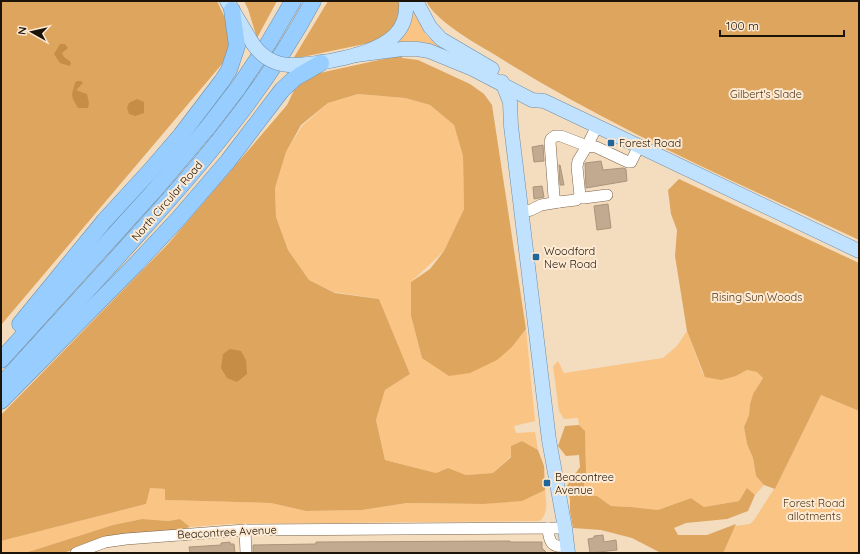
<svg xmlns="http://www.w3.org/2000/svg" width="860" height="554" viewBox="0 0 860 554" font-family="Quicksand,sans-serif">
  <rect width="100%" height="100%" fill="#f4dcbf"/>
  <g fill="#f9c484">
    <path d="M414,10L426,35L442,50L423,42H400L397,41L412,11Z"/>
    <path d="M358,94L405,98L430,105L454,125L463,156L464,209L444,251L411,282V316L422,358L512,347L526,329L535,421L514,426L516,433L535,432L538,450L522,441L511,446V456L493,473L466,475L448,468L436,473L385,460L376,420L385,390L410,374L379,299L334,292L309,280L288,250L276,217L275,188L286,152L302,126L328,103Z"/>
    <path d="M687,331L703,374L736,376L747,370L758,372L763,378L753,394L750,404L749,415L744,427L747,444L753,458L756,476L764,485L755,495L747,489L739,501L704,507L691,498L658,510L631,507L611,506L597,496L587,497L583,492L586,472L585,432L579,425L578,418L564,419L559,411L553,366L558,361L564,373L663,358L677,346Z"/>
    <path d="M821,395L859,411V553H722L735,526L750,524L754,520L774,489H775Z"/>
    <path d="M149,488L166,489L165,500L271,503L306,511L362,510L407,503L484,504L522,500L545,490C546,501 549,512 540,521L230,524L190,527L180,519L168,521L142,519L113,525L28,552L1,553V541L146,504Z"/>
  </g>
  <g fill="#dea55e">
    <path d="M1,1H217L227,22L232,44L222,64L1,325Z"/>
    <path d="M244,1H277L257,38L248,9Z"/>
    <path d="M328,1H401L398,20L386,36L374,42L293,59Z"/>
    <path d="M426,1H859V240C735,182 608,126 492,53C473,42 435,20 426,1Z"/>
    <path d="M402,55V58L418,60L470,84L484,94L492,105L526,329L512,347L497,360L470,373L449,376L422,358L411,316V282L430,269L444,251L464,209L463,156L454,125L430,105L405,98L358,94L328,103L301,125L286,152L275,188L276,217L288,250L309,280L335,293L379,299L410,374L385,390L376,420L385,460L436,473L448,468L466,475L493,473L511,457V446L522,441L538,450L544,466L545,490L522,501L484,504L407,503L362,510L306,511L271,503L165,500V489L150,488L146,504L1,541V415L168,244L287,105L298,82L315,74Z"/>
    <path d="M679,179L859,263V411L821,395L775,489L764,485L756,476L753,458L747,444L744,427L749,415L750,404L753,394L763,378L757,372L747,370L736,376L721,380L705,377L687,331L675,256L677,230L671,214L668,190Z"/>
    <path d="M579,425L585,431L586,472L583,492L587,496H597L611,506L631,507L658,510L691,498L704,507L739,501L747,488L755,495L748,511L727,519L686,523L674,528L678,535H707L736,524L723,553H661L632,538L601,530L573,528L570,511V499L566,487L580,467L579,455L566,456L558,446L565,426Z"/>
    <path d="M142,519L168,521L180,519L190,527L176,531L90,544L63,553H8L28,552L113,525Z"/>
  </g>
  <g fill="#c58d45">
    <path d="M60,44H65L68,48L62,53L64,57L71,62L70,66L60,63L54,54Z"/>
    <path d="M77,81H81L83,83L76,90L81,92L87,94L89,103L88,108H78C73,99 70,97 74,87C76,81 72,86 77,81Z"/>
    <path d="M137,99L144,102V113L135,116L129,114L127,108L129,103Z"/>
    <path d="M230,349L241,351L246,360L247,374L237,382L227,378L221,368L223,354Z"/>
  </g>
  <g fill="#c1aa8f" stroke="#ab9479">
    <path d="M543,145L544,161L534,162L532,147Z"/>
    <path d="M601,161L603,170L623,168L626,169L627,181L586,188L585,163Z"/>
    <path d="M559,165H560L564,185H560Z"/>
    <path d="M542,186L544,197L534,199L533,187Z"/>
    <path d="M608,204L611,228L597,230L594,206Z"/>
    <path d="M603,535L604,542L616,540L617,550L590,553L588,539L594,538V536Z"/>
    <path d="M510,541V542H542V548L547,553H253V545L316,544V542Z"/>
    <path d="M230,542V544H234L235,553H190L189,547L221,545V543Z"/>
  </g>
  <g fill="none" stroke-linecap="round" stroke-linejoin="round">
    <defs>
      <g id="minor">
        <path d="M597,126L587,146L596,147L628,162H631L639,146"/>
        <path d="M555,136H561L587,146L578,161L577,167L580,196L576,200L559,202L556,200L554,197L550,142L551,139Z"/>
        <path d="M580,196L584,198L607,195"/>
        <path d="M521,212L531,210L541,205L559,202"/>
        <path d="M548,528C549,543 552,548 567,546"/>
        <path d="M245,530L246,553"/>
        <path d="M76,553L105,542L126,539L245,530L565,528"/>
      </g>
      <g id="major">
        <path d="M227,1L253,44"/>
        <path d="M416,1L430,27L441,39L492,69"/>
        <path d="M356,55L402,49H417L429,51L473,69L532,100L544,101L563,110L859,251"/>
        <path d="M289,65C317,65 374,56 395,35C404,26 407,14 406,1"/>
        <path d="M502,82L510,102L511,126L549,440L565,528L568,553"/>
      </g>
      <g id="highway">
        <path d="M20,324L105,220L150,171L181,135L222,81L229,70L237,46L232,10"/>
        <path d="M1,360L153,192L208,127L238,88L269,42L293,1"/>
        <path d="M1,385C44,338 88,290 131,242C199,167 265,91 313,1"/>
        <path d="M1,401L137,263L179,218L228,161L282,90L295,78L321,63"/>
      </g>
    </defs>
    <use href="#minor" stroke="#79644a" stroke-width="12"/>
    <use href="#major" stroke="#6c8da9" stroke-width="15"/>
    <use href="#highway" stroke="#6c8da9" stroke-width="17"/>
    <use href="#minor" stroke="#fff" stroke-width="11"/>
    <use href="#major" stroke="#c1e2ff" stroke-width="14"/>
    <use href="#highway" stroke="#97ceff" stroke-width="16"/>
    <defs>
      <path id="major-bridge" d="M253,44C262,57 273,64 289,65"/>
    </defs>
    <use href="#major-bridge" stroke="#6c8da9" stroke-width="15" stroke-linecap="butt"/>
    <use href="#major-bridge" stroke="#c1e2ff" stroke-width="14"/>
  </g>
  <g fill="#20669a" stroke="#feead3" stroke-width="1.5">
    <rect x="607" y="139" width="8" height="8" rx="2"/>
    <rect x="532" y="253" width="8" height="8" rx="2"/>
    <rect x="543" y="479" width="8" height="8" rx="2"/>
  </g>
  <g text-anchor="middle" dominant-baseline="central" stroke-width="4" stroke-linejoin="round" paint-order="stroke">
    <g font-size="11" fill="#4d3516" stroke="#feead3">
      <text x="766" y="94">Gilbert's Slade</text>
      <text x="757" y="297">Rising Sun Woods</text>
      <text x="814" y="503">Forest Road<tspan x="814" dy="13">allotments</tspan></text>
    </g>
    <g font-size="11" fill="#1c1409" stroke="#feead3" text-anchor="start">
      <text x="619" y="143">Forest Road</text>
      <text x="544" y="251">Woodford<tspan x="544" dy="13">New Road</tspan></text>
      <text x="555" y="477">Beacontree<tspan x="555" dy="13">Avenue</tspan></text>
    </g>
    <g font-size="11" fill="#1c1409" stroke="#feead3">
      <text transform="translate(167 201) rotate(-49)">North Circular Road</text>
      <text transform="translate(227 532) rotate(-3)">Beacontree Avenue</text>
    </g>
  </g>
  <rect width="860" height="554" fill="none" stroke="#1c1409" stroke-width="4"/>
  <g transform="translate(32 32) rotate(278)" stroke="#feead3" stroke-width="3" paint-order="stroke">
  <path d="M0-3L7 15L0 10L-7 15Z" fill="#1c1409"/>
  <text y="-6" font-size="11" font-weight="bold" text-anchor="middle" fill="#1c1409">N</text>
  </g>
  <path d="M720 30v6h124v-6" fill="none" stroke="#1c1409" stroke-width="2"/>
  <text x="726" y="30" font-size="12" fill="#1c1409" stroke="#feead3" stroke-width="3" paint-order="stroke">100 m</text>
</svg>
